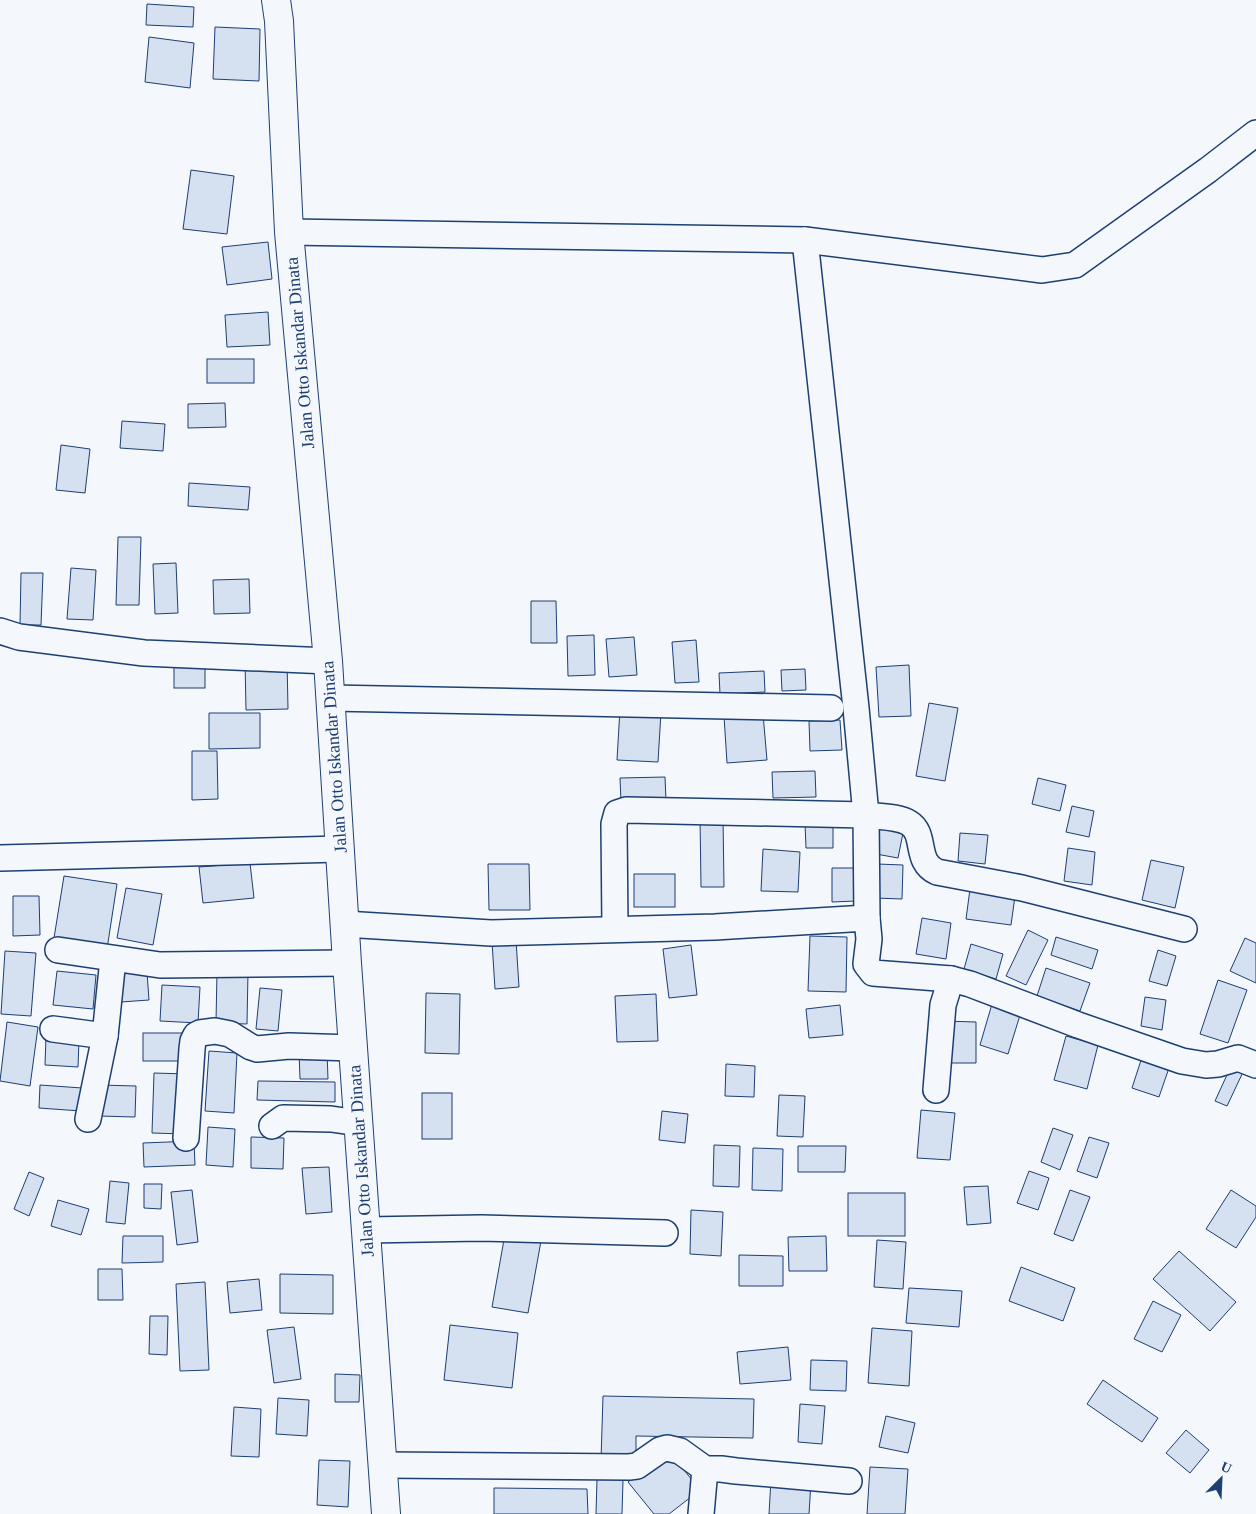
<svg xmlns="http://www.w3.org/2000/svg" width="1256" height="1514" viewBox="0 0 1256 1514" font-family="Georgia,serif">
  <rect width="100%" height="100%" fill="#f4f7fb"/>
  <g fill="#d5e0f0" stroke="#1d3f73">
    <path d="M147,4L194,7L193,27L146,25Z"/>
    <path d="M215,27L260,29L259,81L213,79Z"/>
    <path d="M149,37L194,43L190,88L145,82Z"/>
    <path d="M191,170L234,176L227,234L183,229Z"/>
    <path d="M268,242L272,279L227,285L222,247Z"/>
    <path d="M268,312L270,345L227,347L225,315Z"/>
    <rect x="207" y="359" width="47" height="24"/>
    <path d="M225,403L226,427L188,428V404Z"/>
    <path d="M122,421L165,424L163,451L120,448Z"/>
    <path d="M61,445L90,449L85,493L56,490Z"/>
    <path d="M189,483L250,487L248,510L188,506Z"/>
    <path d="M118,537H141L139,605H116Z"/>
    <path d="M176,563L178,613L155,614L153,564Z"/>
    <path d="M71,568L96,570L93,620L67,619Z"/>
    <path d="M21,573H43L41,625H20Z"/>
    <path d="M249,579L250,613L214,614L213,580Z"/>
    <path d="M531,601H556L557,643H531Z"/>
    <path d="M594,635L595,675L568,676L567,636Z"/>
    <path d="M634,637L637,675L609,677L606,639Z"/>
    <path d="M696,640L699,682L675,683L672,642Z"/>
    <path d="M245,660H287L288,709L246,710Z"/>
    <rect x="174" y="663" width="31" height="25"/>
    <path d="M909,665L911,716L879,717L876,667Z"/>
    <path d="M805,669L806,690L782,691L781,670Z"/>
    <path d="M764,671L765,692L720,694L719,673Z"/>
    <path d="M929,703L958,708L945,781L916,776Z"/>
    <path d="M620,709L661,712L658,762L617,760Z"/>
    <path d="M209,713H260V748L209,749Z"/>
    <path d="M763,714L767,760L727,763L724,716Z"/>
    <path d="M840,720L842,750L810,751L809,721Z"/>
    <path d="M192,751H217L218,799L192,800Z"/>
    <path d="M815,771L816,797L773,798L772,772Z"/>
    <path d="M665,777L666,800L621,802L620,778Z"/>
    <path d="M1038,778L1066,785L1060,811L1032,804Z"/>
    <path d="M1072,806L1094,811L1089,837L1066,832Z"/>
    <path d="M700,817H723L724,887H701Z"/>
    <path d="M805,823H833V848H806Z"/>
    <path d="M880,824L904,828L898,858L876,854Z"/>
    <path d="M960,833L988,835L985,864L958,861Z"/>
    <path d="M1068,848L1095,852L1092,885L1064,881Z"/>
    <path d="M763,849L800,852L798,892L761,891Z"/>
    <path d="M1151,860L1184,867L1175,908L1142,900Z"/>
    <path d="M250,863L254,898L203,903L199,867Z"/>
    <path d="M488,864H529L530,910H489Z"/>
    <path d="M877,864L903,865L902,899L875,898Z"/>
    <path d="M832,868H856V901L832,902Z"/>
    <rect x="634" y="874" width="41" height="33"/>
    <path d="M64,876L117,884L107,949L54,938Z"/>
    <path d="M126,888L162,894L153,945L117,938Z"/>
    <path d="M970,889L1015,896L1011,925L966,919Z"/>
    <path d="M13,896H39L40,935L13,936Z"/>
    <path d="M922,918L951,923L946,959L916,954Z"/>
    <path d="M1028,930L1048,940L1026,985L1006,976Z"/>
    <path d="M810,936L847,937L846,992L808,991Z"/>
    <path d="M1056,937L1098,950L1092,969L1051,955Z"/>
    <path d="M1245,938L1256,943V983L1230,971Z"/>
    <path d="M516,940L519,987L495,989L492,942Z"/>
    <path d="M971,944L1003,954L996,979L964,969Z"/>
    <path d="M691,945L697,995L669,998L663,949Z"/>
    <path d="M1158,950L1176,956L1167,986L1149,981Z"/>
    <path d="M5,951L36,953L31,1016L1,1014Z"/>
    <path d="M1046,968L1090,983L1080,1011L1037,996Z"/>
    <path d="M57,971L96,975L93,1009L53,1005Z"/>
    <path d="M217,971L248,972L247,1024L216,1023Z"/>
    <path d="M147,972L149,1000L121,1002L118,974Z"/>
    <path d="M1218,980L1247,990L1228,1043L1200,1034Z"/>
    <path d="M162,985L200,987L198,1023L160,1021Z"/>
    <path d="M260,988L282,990L278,1031L256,1029Z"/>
    <path d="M426,993L460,994L459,1054L425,1053Z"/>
    <path d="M656,994L658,1041L617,1042L615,996Z"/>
    <path d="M1145,997L1166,1000L1162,1030L1141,1026Z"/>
    <path d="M992,1004L1021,1012L1008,1054L980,1045Z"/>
    <path d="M840,1005L843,1035L809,1038L806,1009Z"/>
    <path d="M944,1021L976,1022V1063H944Z"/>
    <path d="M7,1022L38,1027L30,1086L0,1081Z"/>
    <rect x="143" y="1033" width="42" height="28"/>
    <path d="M1066,1036L1098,1045L1087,1089L1054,1080Z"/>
    <path d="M46,1037L79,1040L78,1067L45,1065Z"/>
    <path d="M209,1051L237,1053L234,1113L205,1111Z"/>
    <path d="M299,1051H327L328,1079H300Z"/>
    <path d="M1142,1057L1170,1065L1159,1097L1132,1088Z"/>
    <path d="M726,1064L755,1066L754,1097L725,1096Z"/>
    <path d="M1232,1064L1244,1070L1227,1106L1215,1101Z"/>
    <path d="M154,1073L187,1074L185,1134L152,1133Z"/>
    <path d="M258,1081L335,1082V1102L257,1100Z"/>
    <path d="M40,1085L82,1088L81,1111L39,1108Z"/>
    <path d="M99,1085L136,1086L135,1117L99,1116Z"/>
    <rect x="422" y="1093" width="30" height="46"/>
    <path d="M779,1095L805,1096L803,1137L777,1136Z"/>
    <path d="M921,1110L955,1113L950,1160L917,1158Z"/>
    <path d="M662,1111L688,1114L685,1143L659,1140Z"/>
    <path d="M208,1127L235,1129L233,1167L206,1165Z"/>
    <path d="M1053,1128L1073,1135L1060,1170L1041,1162Z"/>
    <path d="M251,1137L284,1138L283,1169L251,1168Z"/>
    <path d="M1089,1137L1109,1143L1097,1178L1077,1171Z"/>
    <path d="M194,1141L195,1165L144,1167L143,1143Z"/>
    <path d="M714,1145L740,1146L739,1187L713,1186Z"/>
    <path d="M798,1146H846L845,1172H798Z"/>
    <path d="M753,1148L783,1149L782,1191L752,1190Z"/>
    <path d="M329,1167L332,1212L306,1214L302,1168Z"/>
    <path d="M1029,1171L1049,1178L1038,1210L1017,1203Z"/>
    <path d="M29,1172L44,1178L29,1216L14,1209Z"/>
    <path d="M110,1181L129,1183L125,1224L106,1222Z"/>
    <path d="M144,1184H162L161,1209L144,1208Z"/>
    <path d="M988,1186L991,1223L967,1225L964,1187Z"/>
    <path d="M192,1190L198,1242L177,1245L171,1192Z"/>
    <path d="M1070,1190L1090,1197L1073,1241L1054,1234Z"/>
    <path d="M1231,1190L1256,1206V1217L1236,1248L1206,1229Z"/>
    <rect x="848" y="1193" width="57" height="43"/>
    <path d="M58,1200L89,1209L81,1235L51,1226Z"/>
    <path d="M691,1210L723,1212L721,1256L690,1254Z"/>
    <path d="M505,1234L541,1241L528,1313L492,1307Z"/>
    <path d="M123,1236H163V1262L122,1263Z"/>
    <path d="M826,1236L827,1271H789L788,1237Z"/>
    <path d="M877,1240L906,1242L903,1289L874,1287Z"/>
    <path d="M1179,1251L1236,1302L1210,1331L1153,1279Z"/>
    <path d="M739,1255L783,1256V1286H739Z"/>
    <path d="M1021,1267L1075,1288L1063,1321L1009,1301Z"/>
    <path d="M98,1269H122L123,1300H98Z"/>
    <path d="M280,1274L333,1275V1314L280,1313Z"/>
    <path d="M259,1279L262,1310L230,1313L227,1282Z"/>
    <path d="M205,1282L209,1370L180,1371L176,1284Z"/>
    <path d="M909,1288L962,1291L959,1327L906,1323Z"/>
    <path d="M1153,1301L1181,1315L1162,1352L1134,1339Z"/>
    <path d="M150,1316H168L167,1355L149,1354Z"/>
    <path d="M450,1325L518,1333L512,1388L444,1380Z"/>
    <path d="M294,1327L301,1379L274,1383L267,1330Z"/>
    <path d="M872,1328L912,1331L909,1386L868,1383Z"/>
    <path d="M788,1347L791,1380L740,1384L737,1352Z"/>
    <path d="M811,1360L847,1361L846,1391L810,1390Z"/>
    <path d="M335,1374L360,1375L359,1402H335Z"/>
    <path d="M1103,1380L1158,1418L1142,1442L1087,1404Z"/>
    <path d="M603,1396L754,1399L753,1438L636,1436V1460H601Z"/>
    <path d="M278,1398L309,1400L307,1436L276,1434Z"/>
    <path d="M800,1404L825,1406L822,1444L798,1442Z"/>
    <path d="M234,1407L261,1409L259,1457L231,1456Z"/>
    <path d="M886,1416L915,1423L908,1453L879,1447Z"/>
    <path d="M1186,1430L1209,1450L1190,1473L1166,1453Z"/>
    <path d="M668,1450L700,1490L669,1514H654L628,1482Z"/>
    <path d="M319,1460L350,1461L348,1507L317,1505Z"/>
    <path d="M870,1467L908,1469L905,1514H867Z"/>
    <path d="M597,1479L623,1480L622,1514H596Z"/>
    <path d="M771,1479L811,1482L809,1514H769Z"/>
    <path d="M494,1488L587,1489L588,1514H494Z"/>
  </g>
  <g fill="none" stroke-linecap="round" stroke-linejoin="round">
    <defs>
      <g id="street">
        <path d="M289,232L805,240L1042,270L1075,265L1208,170L1256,133"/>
        <path d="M805,240L856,708L866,815L867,918"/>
        <path d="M0,631L19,637L144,653L328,661"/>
        <path d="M330,698L831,708"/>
        <path d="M0,858L340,849"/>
        <path d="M344,924L491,933L715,927L867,918L869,939L866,964L873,973L951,979L970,984L1078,1025L1182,1061L1206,1065L1218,1064L1238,1058L1256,1065"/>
        <path d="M615,929L614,824L617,813L626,810L866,815C879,817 898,816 909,823C927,834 914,862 937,872L1022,888L1184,929"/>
        <path d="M58,950L160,965L347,963"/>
        <path d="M53,1029L105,1036L113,959"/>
        <path d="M936,1090L943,1005L951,979"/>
        <path d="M88,1119L105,1036"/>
        <path d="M272,1126L283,1118L331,1119L359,1123"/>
        <path d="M186,1138L192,1049L193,1041L196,1035L200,1033L215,1031L230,1034L251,1047L257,1049L289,1046L353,1048"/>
        <path d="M366,1230L481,1228L665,1233"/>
        <path d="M383,1465L629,1467L637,1466L660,1450L667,1448L680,1451L705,1469H721L736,1471L849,1481"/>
        <path d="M701,1514L705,1469"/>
      </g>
      <path id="primary" d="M276,0L279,21L289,232L328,661L347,963L386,1514"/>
    </defs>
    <use href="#street" stroke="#1d3f73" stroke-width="28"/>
    <use href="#primary" stroke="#1d3f73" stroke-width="30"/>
    <use href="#street" stroke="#f4f7fb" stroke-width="25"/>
    <use href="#primary" stroke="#f4f7fb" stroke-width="28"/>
  </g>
  <g text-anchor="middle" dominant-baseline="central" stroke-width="4" stroke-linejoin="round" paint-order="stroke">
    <g font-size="18" fill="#1d3f73" stroke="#f4f7fb">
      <text transform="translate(300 353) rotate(-95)">Jalan Otto Iskandar Dinata</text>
      <text transform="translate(334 757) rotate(-94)">Jalan Otto Iskandar Dinata</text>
      <text transform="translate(361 1161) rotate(-94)">Jalan Otto Iskandar Dinata</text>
    </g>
  </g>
  <g transform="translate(1221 1479) rotate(24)" stroke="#f4f7fb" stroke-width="4" paint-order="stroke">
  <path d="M0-4L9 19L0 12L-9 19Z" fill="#1d3f73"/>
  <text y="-8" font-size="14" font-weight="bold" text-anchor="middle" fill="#1d3f73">U</text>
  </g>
</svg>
